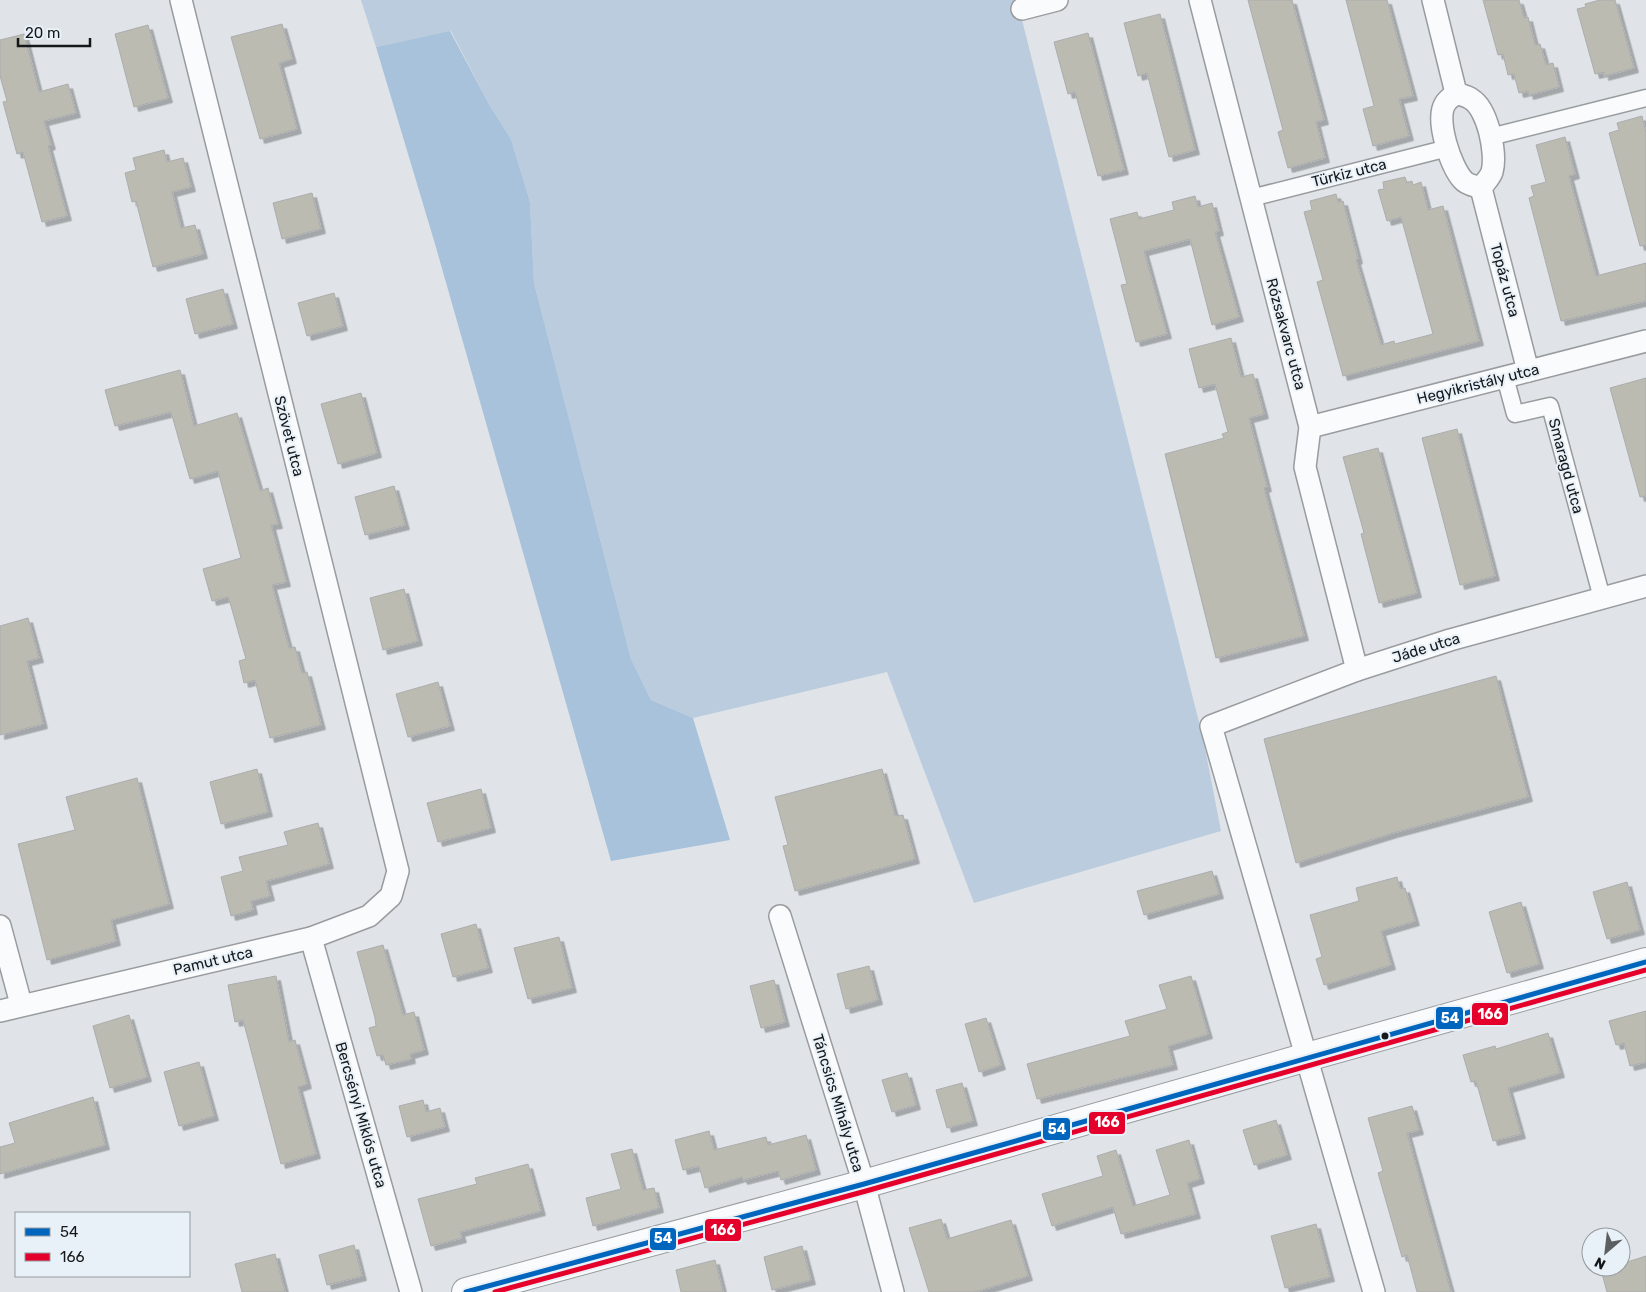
<svg xmlns="http://www.w3.org/2000/svg" width="1646" height="1292" viewBox="0 0 1646 1292" font-family="Rubik,sans-serif">
  <defs>
    <filter id="shadow"><feDropShadow dx="4.5" dy="4.5" stdDeviation="0" flood-color="#0004"/></filter>
  </defs>
  <rect width="100%" height="100%" fill="#e0e4e8"/>
  <path fill="#baccdd" d="M361,0H1017L1203,738L1221,831L974,903L887,672L693,718L651,700L631,659L534,283L530,202L511,139L490,106L451,31L376,47Z"/>
  <path fill="#a7c2da" d="M450,31L490,106L511,139L530,202L534,283L631,659L651,700L693,718L730,840L611,861L435,244L376,47Z"/>
  <g fill="#bbbbb2" stroke="#abadad" filter="url(#shadow)">
    <path d="M1248,0H1292L1324,120L1316,122L1325,158L1288,168L1278,132L1283,130Z"/>
    <path d="M1346,0H1387L1413,96L1399,99L1409,136L1373,146L1363,109L1374,106Z"/>
    <path d="M1483,0H1519L1524,18L1528,17L1535,45L1540,44L1546,65L1553,63L1559,87L1529,95L1528,91L1519,93L1514,74L1508,75L1503,54L1498,55Z"/>
    <path d="M1600,0H1615L1634,68L1604,76V72L1595,74L1577,9L1586,7L1585,4Z"/>
    <path d="M1160,14L1195,150L1169,157L1147,73L1138,76L1124,23Z"/>
    <path d="M282,24L292,59L279,63L297,129L260,139L231,37Z"/>
    <path d="M148,25L168,98L134,107L115,34Z"/>
    <path d="M1088,33L1124,170L1098,176L1075,92L1068,94L1054,42Z"/>
    <path d="M24,34L39,92L68,84L76,113L44,121L51,145L48,146L67,216L42,222L23,152L17,154L3,102L7,101L0,76V40Z"/>
    <path d="M1642,116L1646,133V245L1640,246L1609,133L1619,130L1617,123Z"/>
    <path d="M1565,137L1575,174L1569,176L1596,276L1646,263V301L1561,321L1529,198L1534,196L1531,186L1546,182L1536,145Z"/>
    <path d="M164,150L167,162L183,158L191,187L172,192L181,228L195,225L203,254L153,267L136,201L132,202L125,173L136,170L133,158Z"/>
    <path d="M1405,177L1407,183L1412,181L1413,185L1421,182L1428,210L1443,206L1479,341L1343,376L1317,282L1323,280L1304,212L1312,210L1310,201L1336,194L1338,202L1343,201L1358,259L1356,260L1381,345L1394,341L1395,344L1433,334L1401,217L1387,221L1378,190L1384,189L1383,182Z"/>
    <path d="M312,193L321,229L282,239L273,203Z"/>
    <path d="M1195,196L1198,207L1212,203L1219,231L1215,232L1239,317L1212,325L1190,239L1144,251L1167,334L1136,342L1121,285L1127,284L1110,219L1137,212L1139,219L1174,210L1172,202Z"/>
    <path d="M223,289L233,324L195,334L186,299Z"/>
    <path d="M334,293L343,326L307,336L298,303Z"/>
    <path d="M1231,338L1241,377L1253,374L1264,414L1249,418L1267,487L1264,488L1304,636L1216,658L1165,454L1224,438L1222,434L1228,432L1215,384L1199,388L1189,349Z"/>
    <path d="M180,370L194,426L237,413L260,491L268,488L278,524L271,525L286,582L272,585L289,648L295,647L302,673L307,672L321,725L270,738L255,680L244,683L239,661L246,659L231,606L228,597L212,601L203,569L241,558L218,471L190,479L171,412L115,426L105,390Z"/>
    <path d="M1646,378V496L1640,497L1610,388Z"/>
    <path d="M361,393L377,453L338,464L321,404Z"/>
    <path d="M1457,429L1495,576L1460,585L1422,438Z"/>
    <path d="M1378,448L1417,593L1379,603L1361,534L1364,533L1343,457Z"/>
    <path d="M394,486L405,525L365,535L355,497Z"/>
    <path d="M404,589L418,641L383,650L370,598Z"/>
    <path d="M28,618L39,658L27,661L43,724L0,735V626Z"/>
    <path d="M1496,676L1528,797L1393,833L1296,863L1264,739Z"/>
    <path d="M438,682L450,726L408,737L396,694Z"/>
    <path d="M257,769L268,812L221,824L210,782Z"/>
    <path d="M882,769L895,816L903,815L915,859L795,891L783,846L788,845L775,797Z"/>
    <path d="M137,778L169,904L111,920L116,941L47,960L18,844L75,830L66,797Z"/>
    <path d="M481,789L491,828L438,842L427,803Z"/>
    <path d="M318,823L329,864L266,881L270,896L251,901L253,910L231,916L221,877L243,871L239,857L288,845L284,832Z"/>
    <path d="M1212,871L1219,894L1144,915L1137,891Z"/>
    <path d="M1397,877L1400,889L1405,888L1415,921L1381,931L1391,965L1324,985L1316,959L1322,957L1310,915L1359,901L1356,888Z"/>
    <path d="M1627,882L1640,930L1607,939L1593,892Z"/>
    <path d="M1521,902L1539,964L1507,973L1489,912Z"/>
    <path d="M476,924L488,968L453,977L441,934Z"/>
    <path d="M559,937L572,988L528,999L514,948Z"/>
    <path d="M383,945L403,1015L414,1012L424,1050L410,1054L411,1059L386,1065L383,1055L377,1056L369,1028L376,1026L375,1018L357,952Z"/>
    <path d="M869,966L878,1000L846,1009L837,974Z"/>
    <path d="M276,976L289,1042L295,1040L307,1084L298,1087L316,1154L281,1164L243,1020L235,1022L228,985Z"/>
    <path d="M1191,976L1208,1034L1168,1046L1173,1065L1037,1099L1027,1064L1130,1036L1125,1021L1167,1009L1159,985Z"/>
    <path d="M774,980L785,1022L761,1028L750,986Z"/>
    <path d="M1646,1011V1062L1630,1066L1624,1043L1616,1045L1609,1021Z"/>
    <path d="M129,1015L147,1077L110,1088L93,1026Z"/>
    <path d="M986,1018L1001,1065L979,1072L965,1024Z"/>
    <path d="M1548,1033L1560,1073L1508,1088L1521,1134L1493,1141L1476,1081L1471,1082L1463,1055L1495,1046L1496,1049Z"/>
    <path d="M199,1062L214,1116L179,1126L164,1072Z"/>
    <path d="M907,1073L916,1105L892,1112L882,1080Z"/>
    <path d="M962,1083L973,1121L947,1128L936,1090Z"/>
    <path d="M93,1097L105,1145L0,1174V1147L15,1143L9,1123Z"/>
    <path d="M423,1100L426,1112L440,1108L445,1127L407,1137L399,1106Z"/>
    <path d="M1412,1106L1419,1130L1407,1133L1451,1292H1417L1407,1255L1402,1257L1378,1173L1383,1171L1368,1118Z"/>
    <path d="M1276,1120L1287,1155L1254,1165L1243,1130Z"/>
    <path d="M709,1131L714,1150L766,1137L768,1145L806,1135L816,1170L781,1180L778,1171L743,1180L742,1177L705,1188L699,1166L683,1170L675,1140Z"/>
    <path d="M1189,1140L1200,1179L1187,1183L1196,1214L1121,1234L1113,1207L1052,1226L1042,1194L1103,1176L1097,1156L1116,1150L1133,1206L1170,1195L1156,1150Z"/>
    <path d="M632,1149L643,1190L654,1188L659,1208L593,1226L586,1198L621,1189L611,1154Z"/>
    <path d="M528,1164L541,1211L460,1232L462,1238L431,1246L418,1199L477,1184L475,1178Z"/>
    <path d="M941,1219L947,1239L1011,1220L1028,1276L975,1292H929L909,1228Z"/>
    <path d="M1316,1224L1330,1277L1285,1288L1271,1236Z"/>
    <path d="M354,1245L362,1276L327,1285L319,1255Z"/>
    <path d="M802,1246L811,1280L772,1290L764,1257Z"/>
    <path d="M275,1254L285,1292H242L235,1264Z"/>
    <path d="M1646,1256V1292H1607L1601,1270L1621,1267V1264Z"/>
    <path d="M715,1260L723,1292H681L676,1270Z"/>
  </g>
  <g fill="none" stroke-linecap="round" stroke-linejoin="round">
    <defs>
      <g id="pedestrian">
        <path d="M1490,137L1646,98"/>
        <path d="M1251,198L1448,148"/>
        <path d="M1505,377L1515,414L1550,406L1602,598"/>
      </g>
      <g id="minor">
        <path d="M1200,0L1310,427L1305,467L1357,670"/>
        <path d="M1433,0L1456,93C1461,95 1467,96 1471,99C1488,109 1497,154 1492,172C1490,178 1484,183 1481,188L1528,371"/>
        <path d="M1022,9L1057,0"/>
        <path d="M1456,93C1453,96 1447,100 1445,104C1435,120 1451,167 1463,180C1467,185 1476,186 1481,188"/>
        <path d="M1310,427L1646,341"/>
        <path d="M780,916L864,1184L893,1292"/>
        <path d="M0,926L21,1004"/>
        <path d="M311,938L411,1292"/>
        <path d="M0,1011L311,938L369,916L391,896L398,871L181,0"/>
        <path d="M1374,1292L1211,726L1357,670L1450,640L1646,586"/>
      </g>
      <path id="tertiary" d="M466,1292L864,1184L1307,1057L1646,962"/>
    </defs>
    <use href="#pedestrian" stroke="#999c9f" stroke-width="19"/>
    <use href="#minor" stroke="#999c9f" stroke-width="24"/>
    <use href="#tertiary" stroke="#999c9f" stroke-width="30"/>
    <use href="#pedestrian" stroke="#fafbfc" stroke-width="16"/>
    <use href="#minor" stroke="#fafbfc" stroke-width="21"/>
    <use href="#tertiary" stroke="#fafbfc" stroke-width="28"/>
    <defs>
      <path id="bus-1" d="M466,1292L864,1184L1646,962"/>
      <path id="bus-2" d="M495,1292L866,1191L1646,970"/>
    </defs>
    <use href="#bus-1" stroke="#e9f1f8" stroke-width="9"/>
    <use href="#bus-2" stroke="#e9f1f8" stroke-width="9"/>
    <use href="#bus-1" stroke="#0065bd" stroke-width="5"/>
    <use href="#bus-2" stroke="#e4002b" stroke-width="5"/>
  </g>
  <circle fill="#15181a" stroke="#e9f1f8" stroke-width="2" cx="1385" cy="1036" r="4.5"/>
  <g text-anchor="middle" dominant-baseline="central" stroke-width="4" stroke-linejoin="round" paint-order="stroke">
    <g font-size="15" fill="#15181a" stroke="#e9f1f8">
      <text transform="translate(1349 173) rotate(-14)">Türkiz utca</text>
      <text transform="translate(1505 280) rotate(75)">Topáz utca</text>
      <text transform="translate(1286 334) rotate(75)">Rózsakvarc utca</text>
      <text transform="translate(1478 384) rotate(-14)">Hegyikristály utca</text>
      <text transform="translate(289 436) rotate(76)">Szövet utca</text>
      <text transform="translate(1566 466) rotate(75)">Smaragd utca</text>
      <text transform="translate(1426 648) rotate(-17)">Jáde utca</text>
      <text transform="translate(213 961) rotate(-13)">Pamut utca</text>
      <text transform="translate(838 1103) rotate(73)">Táncsics Mihály utca</text>
      <text transform="translate(361 1115) rotate(74)">Bercsényi Miklós utca</text>
    </g>
  </g>
  <g stroke="#e9f1f8" stroke-width="2">
    <rect x="1471" y="1002" width="38" height="24" rx="5" fill="#e4002b"/>
    <rect x="1435" y="1006" width="29" height="24" rx="5" fill="#0065bd"/>
    <rect x="1088" y="1111" width="38" height="24" rx="5" fill="#e4002b"/>
    <rect x="1042" y="1117" width="29" height="24" rx="5" fill="#0065bd"/>
    <rect x="704" y="1218" width="38" height="24" rx="5" fill="#e4002b"/>
    <rect x="649" y="1227" width="28" height="24" rx="5" fill="#0065bd"/>
  </g>
  <g font-size="14" text-anchor="middle" font-weight="bold" fill="#fff">
    <text x="1490" y="1019">166</text>
    <text x="1450" y="1023">54</text>
    <text x="1107" y="1127">166</text>
    <text x="1057" y="1134">54</text>
    <text x="723" y="1235">166</text>
    <text x="663" y="1243">54</text>
  </g>
  <rect x="15" y="1212" width="175" height="65" fill="#e9f1f8" stroke="#949a9f"/>
  <rect x="25" y="1228" width="25" height="8" fill="#0065bd" stroke="#949a9f"/>
  <text x="60" y="1237" font-size="15" fill="#15181a">54</text>
  <rect x="25" y="1253" width="25" height="8" fill="#e4002b" stroke="#949a9f"/>
  <text x="60" y="1262" font-size="15" fill="#15181a">166</text>
  <g transform="translate(1606 1252) rotate(208)"><circle r="24" fill="#e9f1f8" stroke="#949a9f"/>
  <path d="M0-4L9 19L0 12L-9 19Z" fill="#5c5f62"/>
  <text y="-8" font-size="14" font-weight="bold" text-anchor="middle" fill="#15181a">N</text>
  </g>
  <path d="M18 38v8h72v-8" fill="none" stroke="#15181a" stroke-width="2.5"/>
  <text x="25" y="38" font-size="15" fill="#15181a" stroke="#e9f1f8" stroke-width="4" paint-order="stroke">20 m</text>
</svg>
